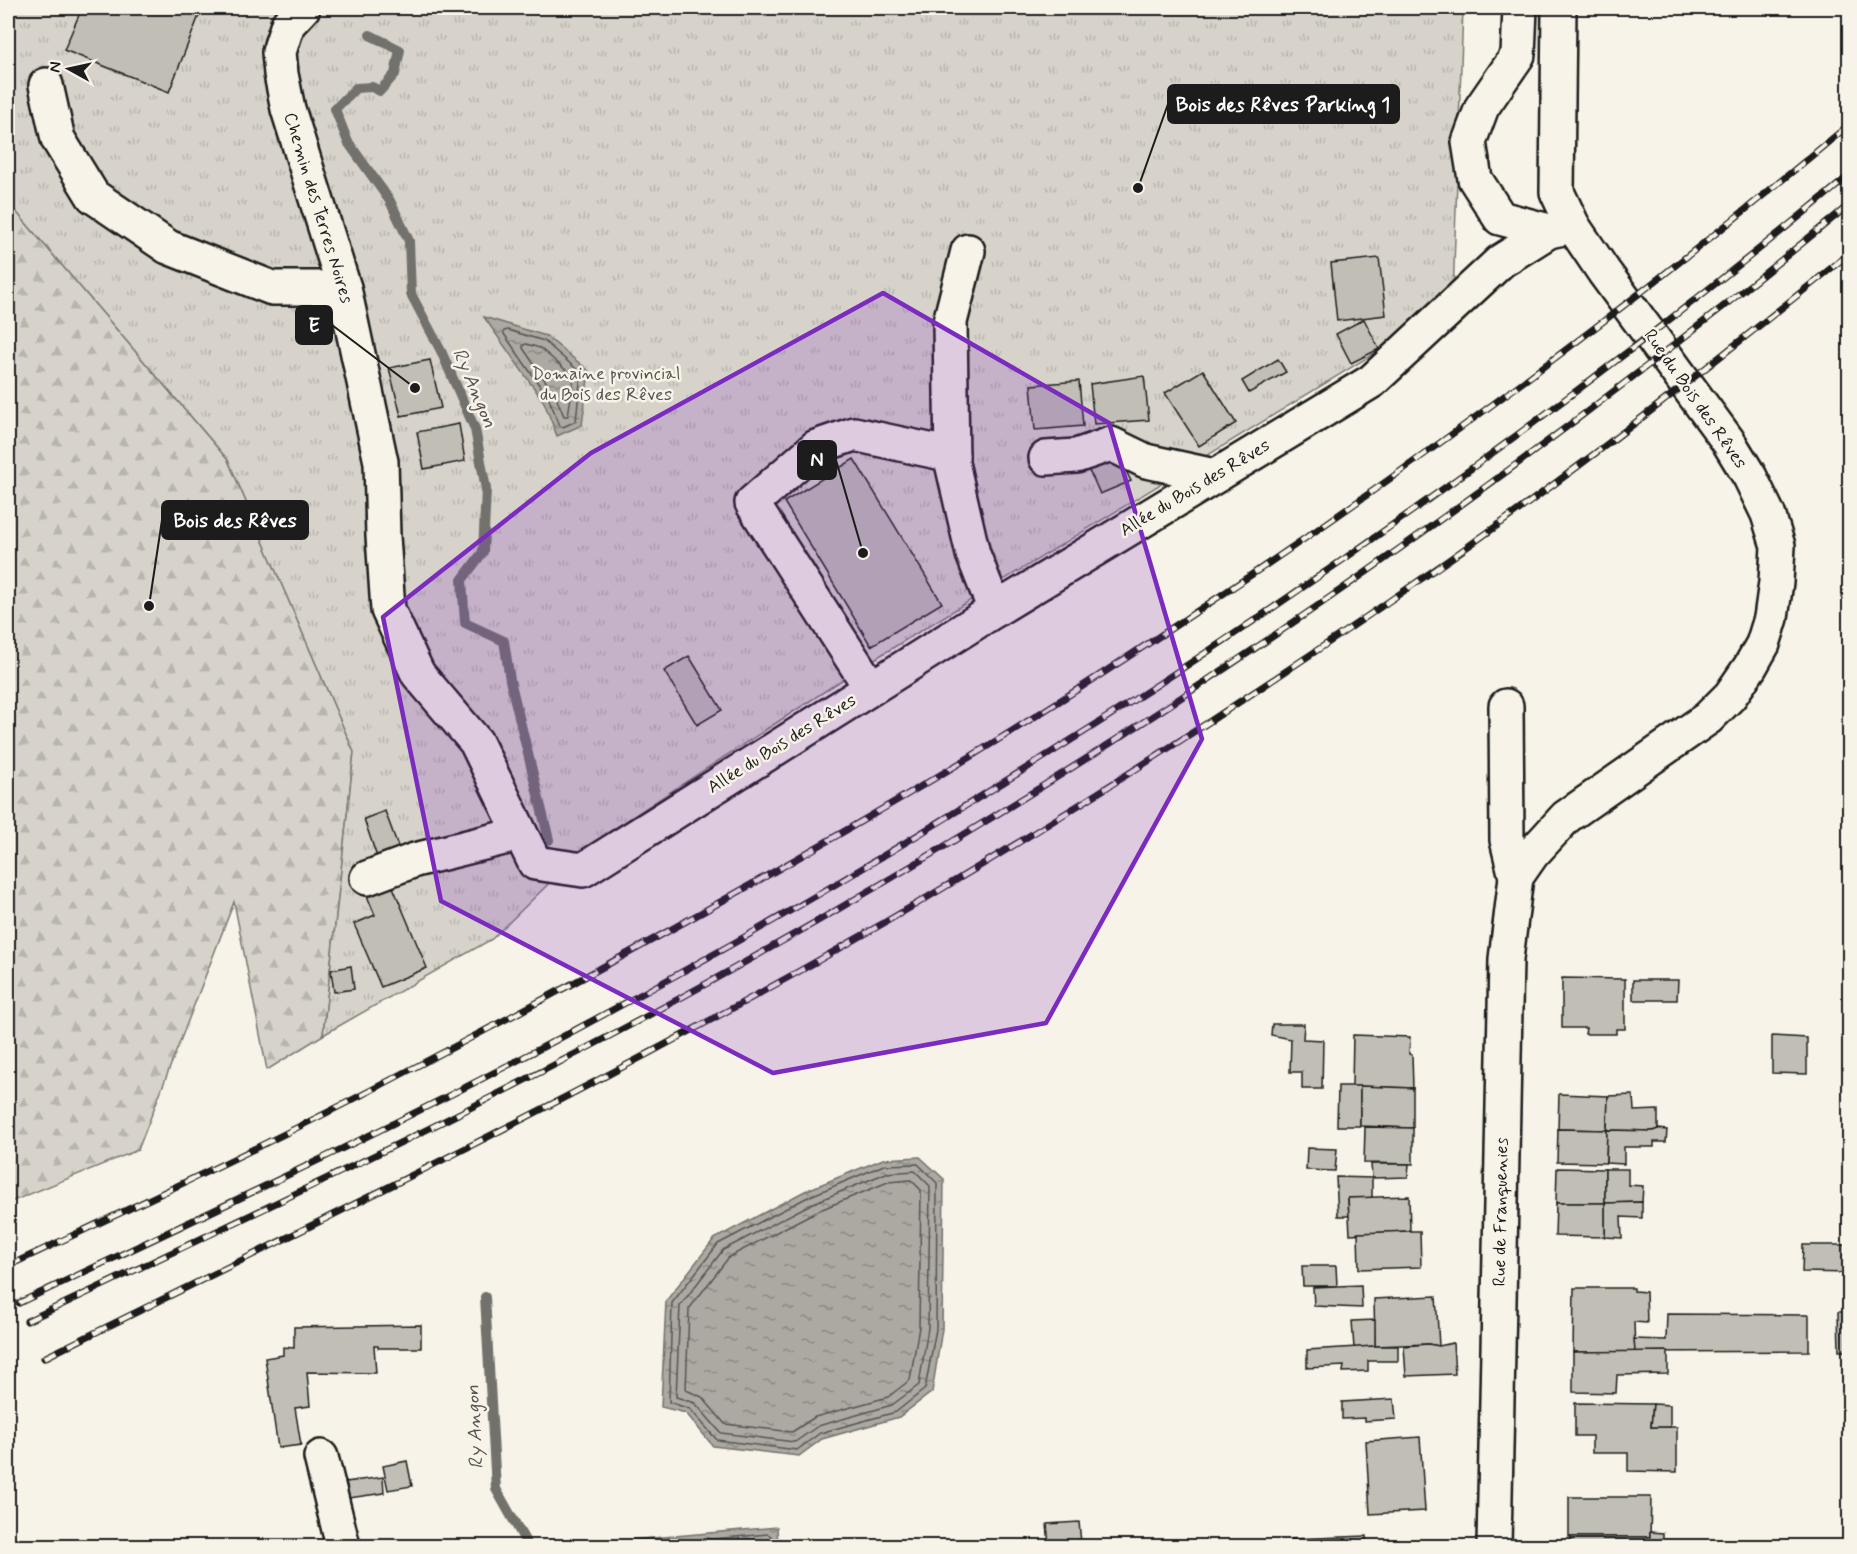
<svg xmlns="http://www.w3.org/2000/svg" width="1857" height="1554" viewBox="0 0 1857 1554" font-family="Mynerve,sans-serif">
  <defs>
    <pattern id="forest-firs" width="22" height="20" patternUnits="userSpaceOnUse" patternTransform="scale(1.5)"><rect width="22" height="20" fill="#d7d3cb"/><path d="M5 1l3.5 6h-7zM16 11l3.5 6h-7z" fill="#b8b5ae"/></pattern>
    <pattern id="park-tufts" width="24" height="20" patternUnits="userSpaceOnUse" patternTransform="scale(1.5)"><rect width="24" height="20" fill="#d7d3cb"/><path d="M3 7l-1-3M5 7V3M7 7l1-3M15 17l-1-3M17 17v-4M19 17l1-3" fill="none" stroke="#b8b5ae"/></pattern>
    <pattern id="water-ripples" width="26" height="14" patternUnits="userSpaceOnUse" patternTransform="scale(1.5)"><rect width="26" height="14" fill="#aca9a2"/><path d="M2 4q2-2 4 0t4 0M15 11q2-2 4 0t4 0" fill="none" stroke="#8b8983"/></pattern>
  </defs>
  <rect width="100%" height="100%" fill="#f7f3e8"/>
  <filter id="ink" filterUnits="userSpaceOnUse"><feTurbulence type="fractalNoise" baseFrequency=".0167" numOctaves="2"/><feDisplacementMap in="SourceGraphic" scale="12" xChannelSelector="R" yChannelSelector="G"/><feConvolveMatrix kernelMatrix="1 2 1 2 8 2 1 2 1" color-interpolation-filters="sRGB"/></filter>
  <g filter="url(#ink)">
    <path fill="url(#forest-firs)" stroke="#7a7874" stroke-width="1.5" d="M8,202L228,460L354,752L323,1035L267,1070L234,902L138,1150L8,1203Z"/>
    <path fill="url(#park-tufts)" stroke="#7a7874" stroke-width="1.5" d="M8,8H1463L1453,295L1424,323L868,663L586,847L492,939L323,1035L354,752L228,460L8,202Z"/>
    <g fill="url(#water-ripples)" stroke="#72716c" stroke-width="1.5">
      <path d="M484,317L546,336L589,371L582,425L557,436L544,402Z"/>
      <path d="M920,1157L944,1179L942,1329L932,1392L899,1417L822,1439L799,1456L713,1446L686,1413L661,1407L666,1301L714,1239L805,1191L883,1159Z"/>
      <path d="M777,1527L778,1546H629L630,1540Z"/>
    </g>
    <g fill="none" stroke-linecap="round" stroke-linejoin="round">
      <g stroke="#565452" stroke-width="1.5">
        <path d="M508,330L544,341L581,373L576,421L563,427L560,426L549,399L504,334V331Z"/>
        <path d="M526,344L540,348L574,377L568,416H564L555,395L523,348V345Z"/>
        <path d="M918,1164L937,1183L936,1329L925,1389L896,1412L820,1433L797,1450L717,1440L690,1409L669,1402L672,1303L718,1244L808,1197L884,1165Z"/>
        <path d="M915,1171L930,1186L928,1328L919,1385L892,1405L818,1426L795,1442L721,1433L695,1403L676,1397L680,1306L723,1250L811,1204L886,1173Z"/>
        <path d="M911,1180L921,1190L919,1327L910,1380L888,1397L815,1417L792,1432L725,1424L702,1397L686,1390L689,1309L729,1257L815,1212L888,1182Z"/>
        <path d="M636,1546L768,1534L771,1536L772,1546"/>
      </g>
      <g stroke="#72716c" stroke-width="10">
        <path d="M370,35L400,50L395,74L380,91L372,87L356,88L335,109L348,142L390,201L409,241L411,294L441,351L475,429L486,489L483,552L462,580L465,623L504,641L510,680L549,840"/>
        <path d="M485,1297L496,1489L528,1546"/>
      </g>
    </g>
    <g fill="#c0beb5" stroke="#1c1c1c" stroke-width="1.5">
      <path d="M82,8H202L169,92L64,50Z"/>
      <path d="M1379,258L1386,315L1337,321L1331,263Z"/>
      <path d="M1364,319L1379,349L1351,363L1336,334Z"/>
      <path d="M1278,359L1286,372L1249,393L1242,381Z"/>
      <path d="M430,360L441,408L401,416L389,368Z"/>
      <path d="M1203,370L1236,423L1199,446L1165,393Z"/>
      <path d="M1144,376L1149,420L1094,424L1090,384Z"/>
      <path d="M1079,381L1083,426L1035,430L1031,385Z"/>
      <path d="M459,424L465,461L424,469L417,432Z"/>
      <path d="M1111,451L1122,463L1131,481L1100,494L1093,478L1085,465Z"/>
      <path d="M854,459L942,603L871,646L784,502Z"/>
      <path d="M689,656L722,710L697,725L664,671Z"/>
      <path d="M385,811L399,849L377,857L364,819Z"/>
      <path d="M390,880L427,968L381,987L354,924L375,915L365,891Z"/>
      <path d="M351,966L354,989L334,992L331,970Z"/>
      <path d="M1562,978L1625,979V1029H1616V1034H1585L1586,1028H1562Z"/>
      <path d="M1633,980H1678L1677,1000H1633Z"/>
      <path d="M1272,1024H1304L1303,1039L1323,1040L1322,1089H1302V1072H1290L1291,1039L1271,1035Z"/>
      <path d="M1353,1035L1410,1037L1409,1054L1412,1055L1413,1088L1352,1086Z"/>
      <path d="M1772,1036L1807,1038V1074L1772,1073Z"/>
      <path d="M1338,1086H1360V1126H1337Z"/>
      <path d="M1360,1086L1413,1088V1128L1360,1126Z"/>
      <path d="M1559,1094L1608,1096L1607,1130L1558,1129Z"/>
      <path d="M1633,1095L1634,1111L1658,1110V1129L1653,1131L1607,1130L1608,1096Z"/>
      <path d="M1365,1127L1413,1128V1164L1364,1163Z"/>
      <path d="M1558,1129L1607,1130L1606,1163L1557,1162Z"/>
      <path d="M1658,1129L1667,1130L1666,1142H1654V1147H1624V1164L1606,1163L1607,1130L1653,1131Z"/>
      <path d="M1307,1148L1337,1149L1335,1171L1306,1170Z"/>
      <path d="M1371,1164H1409L1408,1177L1372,1178Z"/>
      <path d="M1557,1168L1605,1169V1203H1556Z"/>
      <path d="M1605,1169H1628V1185L1643,1186L1642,1202L1605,1203Z"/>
      <path d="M1336,1177L1372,1178V1198H1348L1349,1216H1338Z"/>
      <path d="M1409,1196L1410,1231L1350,1234L1348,1198Z"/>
      <path d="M1642,1202V1218L1621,1217L1622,1238L1605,1237V1203Z"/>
      <path d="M1556,1203H1605V1237L1555,1236Z"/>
      <path d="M1410,1231H1420L1421,1267L1359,1269L1358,1233Z"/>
      <path d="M1803,1245H1850V1273L1802,1272Z"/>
      <path d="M1302,1266H1336L1337,1286H1303Z"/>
      <path d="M1361,1285L1362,1308L1314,1306L1313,1287Z"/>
      <path d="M1574,1288H1634V1291L1646,1292L1647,1323L1634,1322L1635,1352H1573Z"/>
      <path d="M1436,1296L1439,1346L1428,1344L1375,1346L1374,1299Z"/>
      <path d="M1838,1312H1850V1351H1839Z"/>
      <path d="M1667,1314L1809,1315V1351L1635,1352L1634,1339L1666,1340Z"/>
      <path d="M1375,1320V1346L1354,1348L1352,1321Z"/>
      <path d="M421,1325V1348H378V1346H374L376,1373L307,1372L310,1406L295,1408L301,1445L278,1448L265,1358L283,1355V1347L294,1348V1327Z"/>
      <path d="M1453,1343L1455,1374L1406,1376L1404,1346L1428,1344L1439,1346Z"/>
      <path d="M1375,1346H1398V1361H1368V1371L1343,1372L1344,1366L1307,1368V1350Z"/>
      <path d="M1668,1351V1374L1617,1375L1616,1393L1573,1392V1352Z"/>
      <path d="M1394,1399L1396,1419L1365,1421V1418L1342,1419V1402Z"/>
      <path d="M1575,1403L1653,1404L1651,1427H1677V1472L1628,1471V1453H1592V1436H1575Z"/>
      <path d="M1653,1404L1670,1405V1427H1651Z"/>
      <path d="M1420,1437L1425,1511L1370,1514L1366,1441Z"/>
      <path d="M407,1461L412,1486L388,1490L383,1466Z"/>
      <path d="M383,1477L384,1493L349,1498L346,1482Z"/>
      <path d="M1569,1497H1651L1650,1537H1569Z"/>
      <path d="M1079,1522L1081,1543L1049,1545L1047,1524Z"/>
      <path d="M1650,1532L1663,1533V1546H1572L1571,1537H1650Z"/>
      <path d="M1366,1536L1367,1546H1292V1539Z"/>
    </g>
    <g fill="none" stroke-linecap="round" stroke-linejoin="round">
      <defs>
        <g id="minor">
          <path d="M303,8L288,24L279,52L281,74L288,109L344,288L381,462L383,536L388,610L418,674L476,742L535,863L583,870L995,610L1372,381L1501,261L1549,231L1573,226"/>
          <path d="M1520,8L1518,55L1482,107L1469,142L1475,179L1500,218L1549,231"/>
          <path d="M46,85L58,139L93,196L168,247L272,288H344"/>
          <path d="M968,251L950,322L952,463L973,554L995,610"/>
          <path d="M1046,458L1076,456L1111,444L1146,461L1215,476"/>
          <path d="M871,688L752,503L816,447L854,434L952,455"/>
          <path d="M1516,877L1532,854L1566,817L1708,718L1730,696L1750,667L1763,644L1771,618L1776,582L1778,546L1768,514L1750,477L1728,441L1604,272L1573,226L1557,192L1559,8"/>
          <path d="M367,878L415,860L520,834"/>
          <path d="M321,1457L343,1546"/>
          <path d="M1494,1546L1506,959L1516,877L1507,840L1506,706"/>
        </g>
      </defs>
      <use href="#minor" stroke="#1c1c1c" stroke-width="38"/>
      <use href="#minor" stroke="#f7f3e8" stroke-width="33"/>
      <defs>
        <g id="rail">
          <path d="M8,1266C139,1204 271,1143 400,1075C581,981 760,882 935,778C1029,722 1121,662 1211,602C1433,454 1645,295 1850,124"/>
          <path d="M19,1303C179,1227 340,1152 497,1071C571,1033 644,993 716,953C824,893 929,829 1033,764C1318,586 1591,389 1850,175"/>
          <path d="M27,1321C265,1209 502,1098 731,970C1126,750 1501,492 1850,204"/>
          <path d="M44,1358C340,1211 639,1068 923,900C1107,791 1286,674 1460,552C1594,458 1722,356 1850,253"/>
        </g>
      </defs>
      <use href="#rail" stroke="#1c1c1c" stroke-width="7"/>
      <use href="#rail" stroke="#f7f3e8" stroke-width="4.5" stroke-dasharray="14" stroke-linecap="butt"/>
    </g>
  </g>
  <path fill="#7b2cbf" fill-opacity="0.2" stroke="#7b2cbf" stroke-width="4.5" stroke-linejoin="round" d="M883,293L1109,423L1202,739L1046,1023L773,1073L441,901L383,617L591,453Z"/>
  <g text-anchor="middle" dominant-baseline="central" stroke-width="5" stroke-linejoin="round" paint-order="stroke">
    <g font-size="18" fill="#1c1c1c" stroke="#f7f3e8">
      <text transform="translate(318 208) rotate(73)">Chemin des Terres Noires</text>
      <text transform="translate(1695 399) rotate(55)">Rue du Bois des Rêves</text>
      <text transform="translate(1195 488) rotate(-31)">Allée du Bois des Rêves</text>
      <text transform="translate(782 744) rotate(-32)">Allée du Bois des Rêves</text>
      <text transform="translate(1501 1212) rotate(-89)">Rue de Franquenies</text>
    </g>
    <g font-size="18" fill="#545351" stroke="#f7f3e8">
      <text x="606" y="374">Domaine provincial<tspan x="606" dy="21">du Bois des Rêves</tspan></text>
    </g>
    <g font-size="20" font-style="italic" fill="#565452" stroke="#f7f3e8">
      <text transform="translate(474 388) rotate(67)">Ry Angon</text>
      <text transform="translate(475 1427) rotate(-93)">Ry Angon</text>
    </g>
  </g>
  <path fill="none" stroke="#1c1c1c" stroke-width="2" d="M1138 188L1168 104M415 388L332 325M863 553L836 460M149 606L162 520"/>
  <g fill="#1c1c1c" stroke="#f7f3e8" stroke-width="2">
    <circle cx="1138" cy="188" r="6"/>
    <circle cx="415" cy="388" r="6"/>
    <circle cx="863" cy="553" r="6"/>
    <circle cx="149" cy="606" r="6"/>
  </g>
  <g fill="#1c1c1c" stroke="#1c1c1c" stroke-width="2">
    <rect x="1168" y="85" width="231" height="38" rx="6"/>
    <rect x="296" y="306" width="36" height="38" rx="6"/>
    <rect x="798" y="441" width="38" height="38" rx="6"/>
    <rect x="162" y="501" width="146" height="38" rx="6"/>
  </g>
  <g font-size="20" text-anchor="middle" font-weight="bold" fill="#fff">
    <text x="1283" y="111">Bois des Rêves Parking 1</text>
    <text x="314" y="332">E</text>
    <text x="817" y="467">N</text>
    <text x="235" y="527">Bois des Rêves</text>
  </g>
  <rect width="1857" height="1554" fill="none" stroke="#f7f3e8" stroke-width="30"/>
  <rect x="15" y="15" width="1827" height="1524" fill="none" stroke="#1c1c1c" stroke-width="2" filter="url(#ink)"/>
  <g transform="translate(69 69) rotate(278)" stroke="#f7f3e8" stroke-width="4.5" paint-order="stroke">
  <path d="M0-4.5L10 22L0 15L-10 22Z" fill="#1c1c1c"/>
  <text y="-9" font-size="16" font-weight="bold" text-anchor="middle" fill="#1c1c1c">N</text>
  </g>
</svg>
